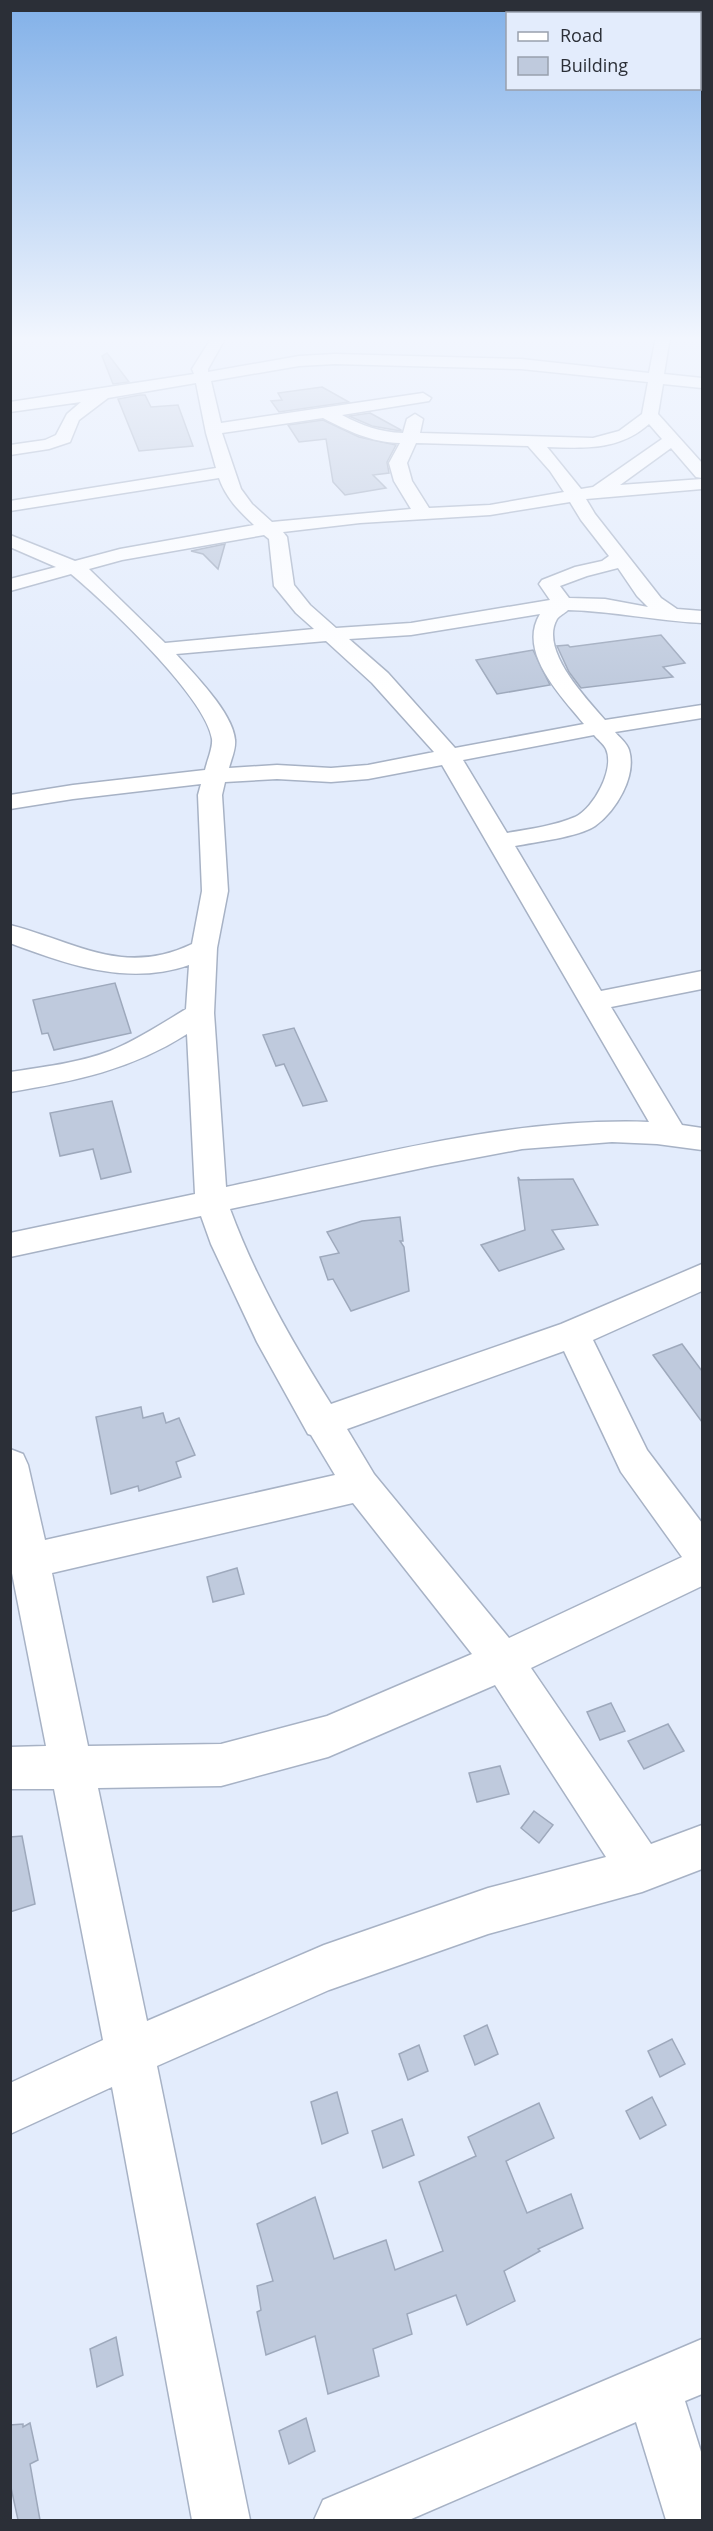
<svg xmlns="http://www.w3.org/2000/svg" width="713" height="2531" viewBox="0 0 713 2531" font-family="'Open Sans',sans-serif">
  <rect width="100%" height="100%" fill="#e3ecfc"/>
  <g fill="#bfcadd" stroke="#9ea9bc" stroke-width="1.5">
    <path d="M107,353L129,382L113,384L102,356Z"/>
    <path d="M322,387L349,402L279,412L271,401L282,400L278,393Z"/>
    <path d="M140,395H145L151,407L178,405L193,446L139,451L118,399Z"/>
    <path d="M370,413L401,430V431L372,426L349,416Z"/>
    <path d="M323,420L359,437L396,445L387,462L389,473L373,475L386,488L345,495L333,482L326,439L299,442L288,425Z"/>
    <path d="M225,544L218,569L203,554L191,551Z"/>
    <path d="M661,635L685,663L663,667L673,677L581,688L569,672L557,646L568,645L570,647Z"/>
    <path d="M533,650L550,685L497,694L476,660Z"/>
    <path d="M115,983L131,1033L54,1050L48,1033L42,1034L33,1000Z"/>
    <path d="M294,1028L327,1101L303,1106L284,1064L276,1066L263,1035Z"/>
    <path d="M112,1101L131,1172L101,1179L93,1149L60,1156L50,1113Z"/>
    <path d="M518,1177L520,1180L573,1179L598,1225L552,1230L564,1249L499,1271L481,1245L525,1230Z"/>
    <path d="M400,1217L403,1241H400L404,1247L409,1291L351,1311L333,1279L328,1280L320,1257L339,1253L327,1232L362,1221Z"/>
    <path d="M682,1344L702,1371V1422L653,1355Z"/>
    <path d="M141,1407L143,1418L163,1413L166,1423L179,1418L195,1455L176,1462L181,1477L139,1491L138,1486L111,1494L96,1417Z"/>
    <path d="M237,1568L244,1594L213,1602L207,1577Z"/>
    <path d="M611,1703L625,1731L600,1740L587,1712Z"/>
    <path d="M668,1724L684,1751L644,1769L628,1741Z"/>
    <path d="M500,1766L509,1794L477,1802L469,1773Z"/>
    <path d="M534,1811L553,1825L539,1843L521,1828Z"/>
    <path d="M22,1836L35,1904L10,1912V1837Z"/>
    <path d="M487,2025L498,2054L475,2065L464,2036Z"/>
    <path d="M672,2039L685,2064L660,2077L648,2051Z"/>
    <path d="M419,2045L428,2071L408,2080L399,2054Z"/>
    <path d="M337,2092L348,2133L322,2144L311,2102Z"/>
    <path d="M652,2097L666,2125L640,2139L626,2111Z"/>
    <path d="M539,2103L554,2138L506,2161L527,2213L571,2194L583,2228L538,2249L540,2251L504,2271L515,2301L467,2325L456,2295L407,2314L412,2334L373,2349L379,2376L328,2394L315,2336L266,2355L257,2312L261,2310L257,2286L273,2281L257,2224L315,2197L334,2259L386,2240L395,2270L443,2251L419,2182L476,2156L468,2137Z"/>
    <path d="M402,2119L414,2155L383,2168L372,2131Z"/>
    <path d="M116,2337L123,2375L97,2387L90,2349Z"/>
    <path d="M306,2418L315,2451L289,2464L279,2431Z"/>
    <path d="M30,2423L38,2460L30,2464L40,2520H18L10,2483V2425L23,2424V2427Z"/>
  </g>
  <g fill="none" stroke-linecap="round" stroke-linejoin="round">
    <defs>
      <g id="minor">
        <path d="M212,337H226L208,369V372L299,356L335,354L521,359L649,373L656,337H670L664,374L702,378V388L663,384L658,414L702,463V478L696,477L671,448L620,485L702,479V489L586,499L595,514L661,598L677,609L702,611V623C657,621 613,611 568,610C565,613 559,616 557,619C539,650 586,698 605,720L702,705V718L615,732C619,737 627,743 629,750C637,776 616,811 595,826C579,837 535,842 515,846L601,991L702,971V989L611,1007L682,1125L702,1128V1150L657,1144L612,1142L522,1149L432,1166L230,1209C256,1279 292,1342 331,1404L561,1324L702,1264V1291L593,1340L647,1450L702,1523V1586L531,1668L651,1844L702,1825V1869L642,1892L488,1934L329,1990L157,2066L250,2520H192L112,2087L10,2134V2083L103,2040L54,1789H10V1747L46,1746L10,1563V1449L23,1454L28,1465L45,1540L335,1475L311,1435L308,1434L257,1342L211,1244L201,1216L10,1257V1233L195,1194L187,1034C130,1070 76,1081 10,1092V1072C44,1067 78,1063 110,1051C137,1040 161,1024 186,1009L189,965C128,986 68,965 10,943V925C76,942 123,977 192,944L202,891L198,795L201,784L73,799L10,809V795L73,785L205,770C207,761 213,748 212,739C206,697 105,602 71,574L10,591V579L56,567L10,547V535L75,561L120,549L254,525C239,511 226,498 219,478L10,511V501L216,468L206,433L196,383L108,398L79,420L70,442L49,449L10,455V445L45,440L56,435L67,414L81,402L10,412V402L194,374L192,369ZM335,364L521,369L648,382L642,414L619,431L593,438L420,433L423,419L415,414L407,419L403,433C379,432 363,426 342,415L429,401L431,398L423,393L221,423L211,381L299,366ZM323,418C348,431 370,442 400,443L389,463L394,481L411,509L272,522L252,504L241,489L222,433ZM649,424L662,439L593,487L581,489L547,447C584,448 619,451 649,424ZM416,443L528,446L550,471L564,492L490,505L429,508L412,481L407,463ZM570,502L581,520L609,556L602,561L575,567L542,580L539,584L550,600L411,623L336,628L310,605L294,585L287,537L283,532L360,523L490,515ZM264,535L269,539L274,586L296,613L314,629L165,643L89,569L122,560ZM618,568L637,596L648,607L605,599L569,598L560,586L587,576ZM540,614C517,652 561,696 584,724L455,748L388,673L349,639L411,635ZM326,641L372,683L434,752L368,765L331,768L277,765L229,768C231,760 236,749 235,740C233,713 194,674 176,654ZM594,735C597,739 604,744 606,749C615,769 594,808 575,817C554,826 529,829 507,833L463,760ZM442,765L649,1122C507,1117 364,1158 226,1187L214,1013L217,948L228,891L222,795L225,782L277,779L331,782L368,779ZM564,1351L621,1472L682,1557L509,1638L374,1474L347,1429ZM353,1503L472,1654L327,1716L221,1744L88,1746L52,1573ZM495,1685L606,1857L488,1888L324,1945L147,2021L98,1788L221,1786L328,1757Z"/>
        <path d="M702,2339V2394L685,2401L702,2455V2520H666L636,2422L409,2520H314L323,2500Z"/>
      </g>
    </defs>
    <use href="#minor" stroke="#a7b2c5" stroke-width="3"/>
    <use href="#minor" fill="#fff" fill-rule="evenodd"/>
  </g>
  <linearGradient id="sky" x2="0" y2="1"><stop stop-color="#81b0e8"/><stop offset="0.49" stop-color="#f2f6fe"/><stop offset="1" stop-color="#f2f6fe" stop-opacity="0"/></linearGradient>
  <rect width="713" height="691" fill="url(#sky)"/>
  <rect width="713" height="2531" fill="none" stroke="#2b2f37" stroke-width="24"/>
  <rect x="506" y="12" width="195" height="78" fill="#e3ecfc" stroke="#99a0ad" stroke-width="1.5"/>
  <rect x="518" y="32" width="30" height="9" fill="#ffffff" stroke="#99a0ad" stroke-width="1.5"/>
  <text x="560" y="42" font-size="18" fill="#2b2f37">Road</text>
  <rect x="518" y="57" width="30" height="18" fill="#bfcadd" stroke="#99a0ad" stroke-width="1.5"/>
  <text x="560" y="72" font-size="18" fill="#2b2f37">Building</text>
</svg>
